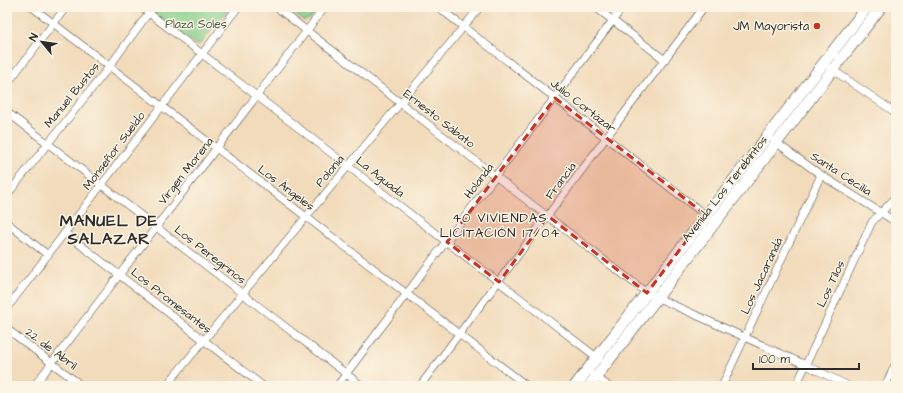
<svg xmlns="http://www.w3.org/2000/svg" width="903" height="393" viewBox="0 0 903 393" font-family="'Architects Daughter',sans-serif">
  <rect width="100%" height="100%" fill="#fcf5e5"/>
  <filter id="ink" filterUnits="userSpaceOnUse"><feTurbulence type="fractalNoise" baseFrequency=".025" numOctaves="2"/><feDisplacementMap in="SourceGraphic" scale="8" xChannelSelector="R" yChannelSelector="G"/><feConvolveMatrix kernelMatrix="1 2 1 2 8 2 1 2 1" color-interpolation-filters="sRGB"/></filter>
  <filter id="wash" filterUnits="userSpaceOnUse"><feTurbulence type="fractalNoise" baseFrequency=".012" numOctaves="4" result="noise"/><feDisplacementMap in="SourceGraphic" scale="16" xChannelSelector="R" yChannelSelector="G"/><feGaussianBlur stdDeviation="0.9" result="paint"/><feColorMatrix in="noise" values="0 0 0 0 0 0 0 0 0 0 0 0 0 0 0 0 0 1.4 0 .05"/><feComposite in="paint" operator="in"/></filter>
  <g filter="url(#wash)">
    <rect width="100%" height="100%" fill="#f2dbbb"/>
    <g fill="#86cf8b" stroke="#587d5b">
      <path d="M155,7H230L202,42L198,45L195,44L155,14L154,11Z"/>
      <path d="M286,7H319L310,19L304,21Z"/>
    </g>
  </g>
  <g filter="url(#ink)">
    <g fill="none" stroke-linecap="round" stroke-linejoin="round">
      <defs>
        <g id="minor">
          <path d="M32,7L527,386"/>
          <path d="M141,7L599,359"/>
          <path d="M276,7L647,293L806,365L849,386"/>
          <path d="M438,7L709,218"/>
          <path d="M595,7L665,60"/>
          <path d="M830,68L896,113"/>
          <path d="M7,84L66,7"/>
          <path d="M7,112L362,386"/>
          <path d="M774,141L821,175L896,222"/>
          <path d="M7,195L109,67L153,7"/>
          <path d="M7,223L48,255"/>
          <path d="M65,233L263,386"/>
          <path d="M7,308L238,7"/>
          <path d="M7,329L82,386"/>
          <path d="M594,375L608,386"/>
          <path d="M34,386L325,7"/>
          <path d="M166,386L480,7"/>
          <path d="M337,386L623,7"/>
          <path d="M420,386L704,7"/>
          <path d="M722,386L821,175"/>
          <path d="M796,386L872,222L896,197"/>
          <path d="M885,386L896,363"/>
        </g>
        <g id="secondary">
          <path d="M575,386L867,7"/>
          <path d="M589,386L881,7"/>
        </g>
      </defs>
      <use href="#minor" stroke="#494541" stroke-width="8"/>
      <use href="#secondary" stroke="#494541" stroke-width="12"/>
      <use href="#minor" stroke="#fff" stroke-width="7"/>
      <use href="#secondary" stroke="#fff" stroke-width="11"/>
    </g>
  </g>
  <path fill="#c8321e" fill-opacity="0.2" stroke="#c8321e" stroke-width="3" stroke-dasharray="8 5" stroke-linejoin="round" d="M555,98L706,215L647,293L548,216L499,282L447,242Z"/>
  <circle fill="#c8321e" stroke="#fcf5e5" stroke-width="1.5" cx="817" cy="26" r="4"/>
  <g text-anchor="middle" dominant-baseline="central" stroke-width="3" stroke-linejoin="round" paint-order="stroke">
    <g font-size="12" fill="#465c48" stroke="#fcf5e5">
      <text x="196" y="24">Plaza Soles</text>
    </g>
    <g font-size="12" fill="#2b2b2b" stroke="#fcf5e5" text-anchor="end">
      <text x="809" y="26">JM Mayorista</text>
    </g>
    <g font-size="12" fill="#2b2b2b" stroke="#fcf5e5">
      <text transform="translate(72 95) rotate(-51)">Manuel Bustos</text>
      <text transform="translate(583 106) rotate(38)">Julio Cortázar</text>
      <text transform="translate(439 119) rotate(38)">Ernesto Sábato</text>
      <text transform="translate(114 151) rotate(-53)">Monseñor Sueldo</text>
      <text transform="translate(186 171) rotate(-52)">Virgen Morena</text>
      <text transform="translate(330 171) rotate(-50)">Polonia</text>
      <text transform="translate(841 174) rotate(33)">Santa Cecilia</text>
      <text transform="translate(380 177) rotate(38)">La Aguada</text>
      <text transform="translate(479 181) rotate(-53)">Holanda</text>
      <text transform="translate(561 181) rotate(-53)">Francia</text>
      <text transform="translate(286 188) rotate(37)">Los Ángeles</text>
      <text transform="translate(725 189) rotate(-52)">Avenida Los Terebintos</text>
      <text transform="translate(210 255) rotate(38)">Los Peregrinos</text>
      <text transform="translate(762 276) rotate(-65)">Los Jacarandá</text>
      <text transform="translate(831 284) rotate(-65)">Los Tilos</text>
      <text transform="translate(171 301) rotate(38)">Los Promesantes</text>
      <text transform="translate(51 349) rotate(37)">22 de Abril</text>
    </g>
    <g font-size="13" letter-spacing="1" fill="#2b2b2b" stroke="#fcf5e5">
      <text x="500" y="218">40 VIVIENDAS<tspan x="500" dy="15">LICITACIÓN 17/04</tspan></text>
    </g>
    <g font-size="16" font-weight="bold" letter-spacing="1" fill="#2b2b2b" stroke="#fcf5e5">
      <text x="109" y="221">MANUEL DE<tspan x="109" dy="18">SALAZAR</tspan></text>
    </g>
  </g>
  <rect width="903" height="393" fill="none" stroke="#fcf5e5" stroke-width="24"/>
  <g transform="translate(42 42) rotate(299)" stroke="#fcf5e5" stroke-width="3" paint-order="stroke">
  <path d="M0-3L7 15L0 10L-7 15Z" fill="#2b2b2b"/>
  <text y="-6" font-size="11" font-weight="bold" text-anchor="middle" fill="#2b2b2b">N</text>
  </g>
  <path d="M753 363v6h106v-6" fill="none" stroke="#2b2b2b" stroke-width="2"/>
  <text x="759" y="363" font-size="12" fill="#2b2b2b" stroke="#fcf5e5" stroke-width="3" paint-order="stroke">100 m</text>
</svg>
